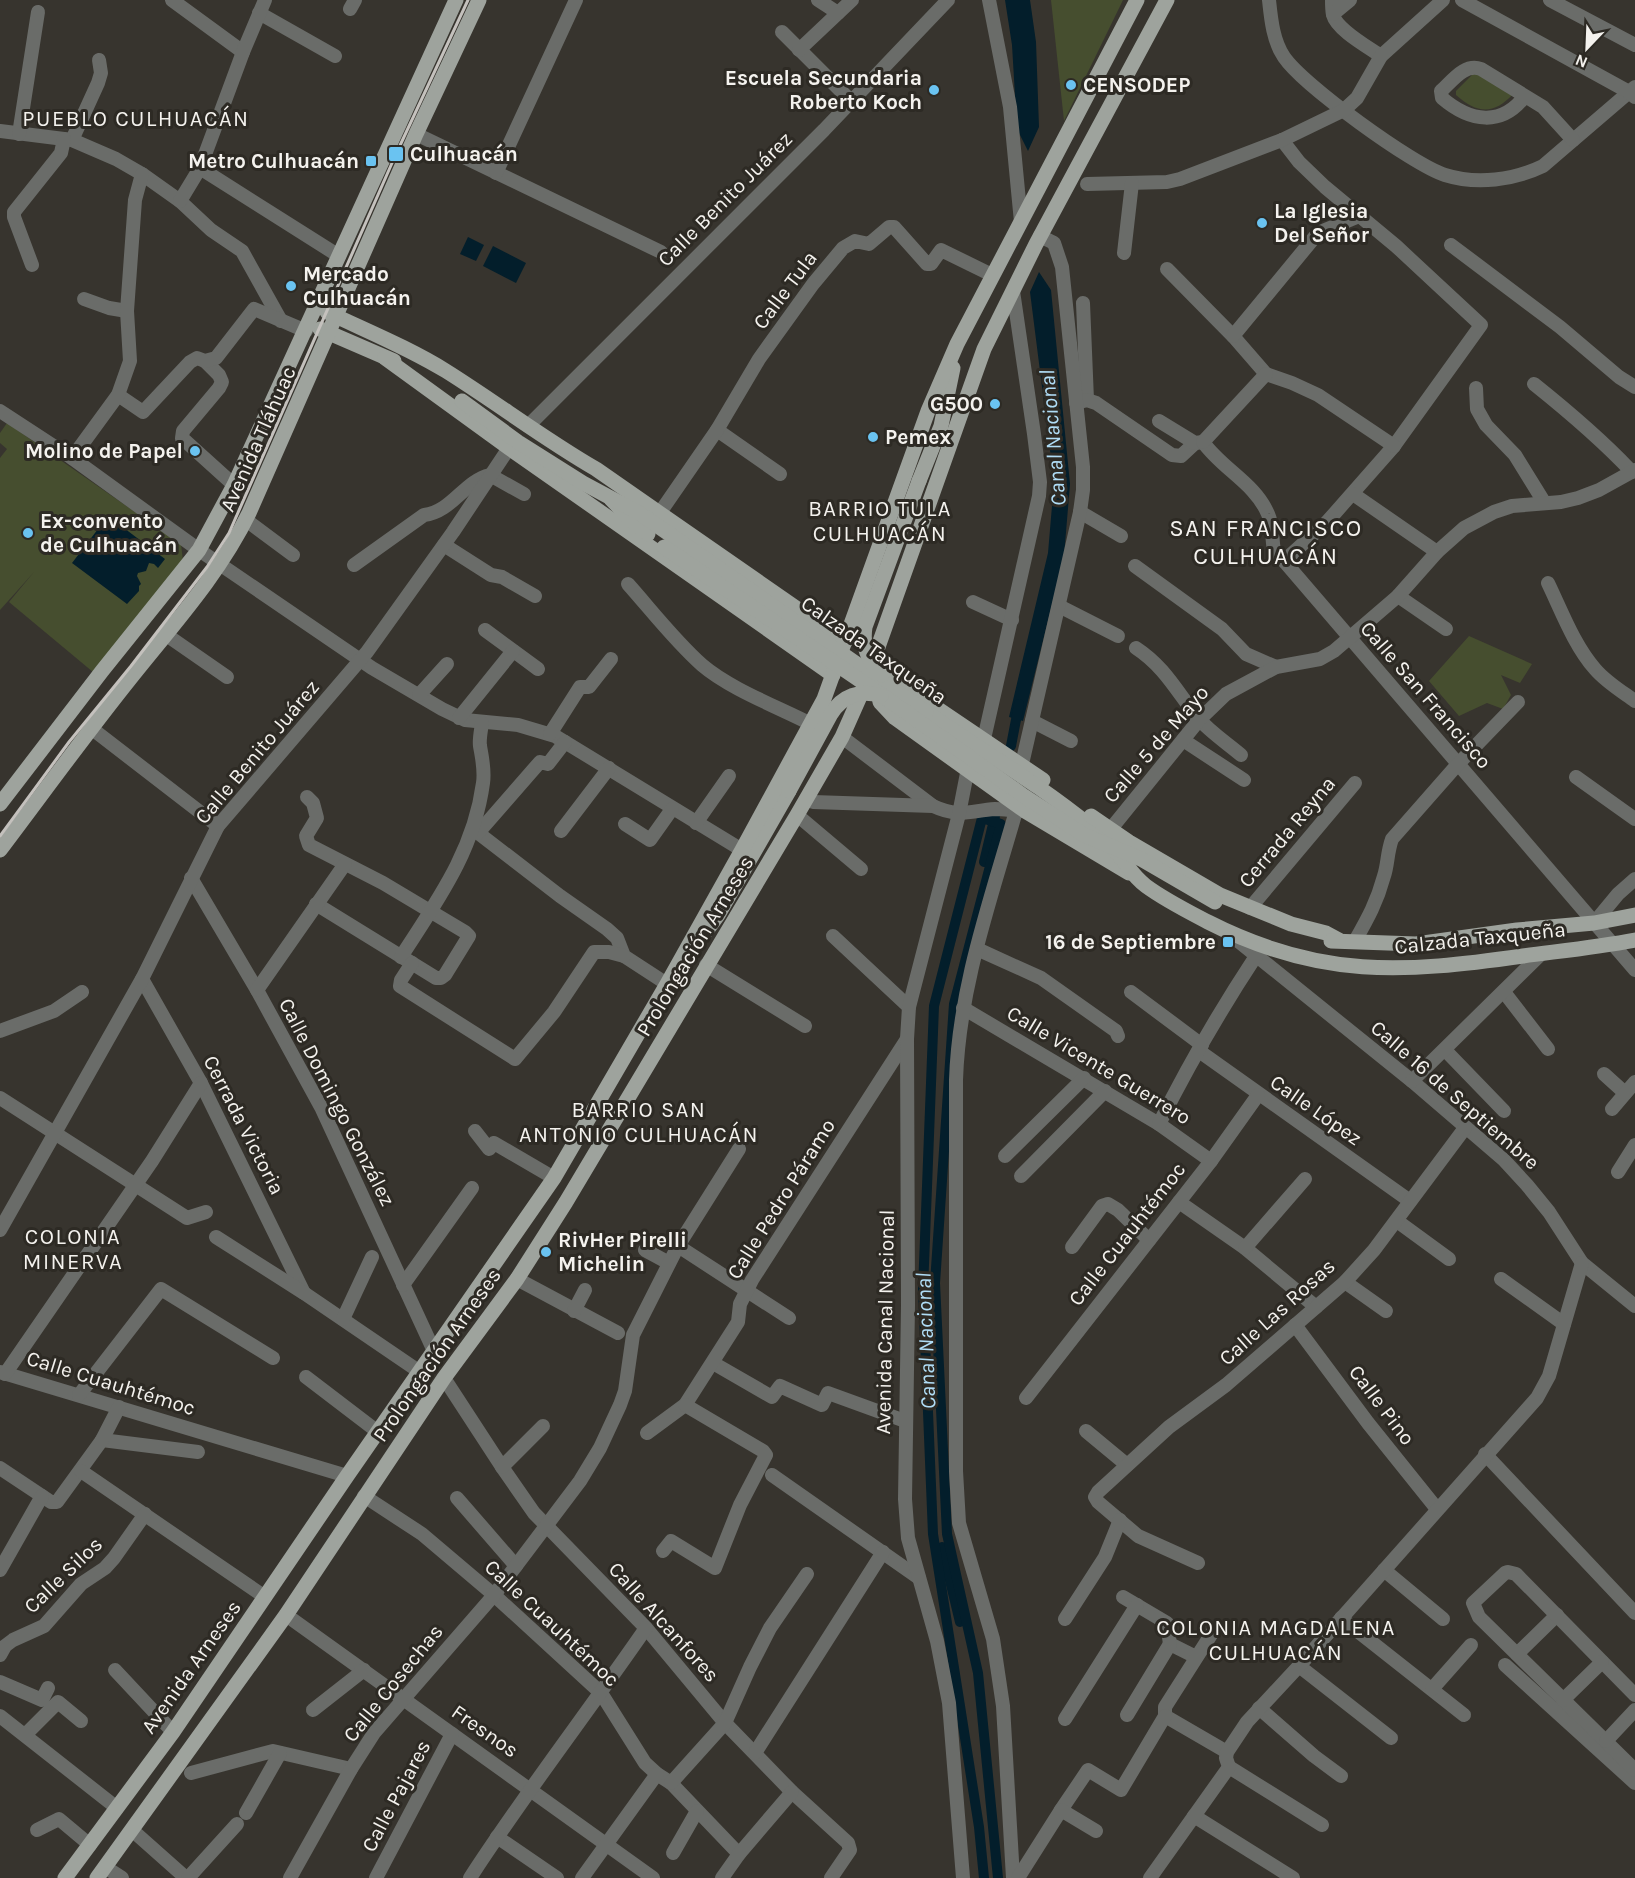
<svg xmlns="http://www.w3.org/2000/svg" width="1635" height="1878" viewBox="0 0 1635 1878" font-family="Karla,sans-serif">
  <rect width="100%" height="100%" fill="#37342e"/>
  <g fill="#464e2f">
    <path d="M1051,0H1123L1064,121Z"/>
    <path d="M1475,72L1513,94C1494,115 1477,114 1456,95V91Z"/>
    <path d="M7,423L181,544L183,561L93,672L9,602L34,572L0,610V458L7,449L0,443V433Z"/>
    <path d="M1469,636L1532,664L1520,683L1501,675L1511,695L1503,709L1487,703L1459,716L1429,681Z"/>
  </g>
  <g fill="#031e2b">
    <path d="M1005,0H1030L1036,42L1039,127L1028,151L1017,129L1012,45Z"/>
    <path d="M468,237L484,245L476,261L460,254Z"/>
    <path d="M493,246L526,263L516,283L483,266Z"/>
    <path d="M1039,272L1051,290L1070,484L1064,556L1023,721L1009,717L1048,553L1052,506V466L1030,292Z"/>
    <path d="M108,516L165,559L158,568L154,564L149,563L146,571L138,573L137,576L141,584L139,586V591L127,604L72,563Z"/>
  </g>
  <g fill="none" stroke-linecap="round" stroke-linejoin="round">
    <g stroke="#031e2b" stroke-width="10">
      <path d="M1011,746L1019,704"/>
      <path d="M984,862L995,816"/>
      <path d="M942,1547L960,1622"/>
      <path d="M984,1878L979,1827L933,1534L923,1290L934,1006L982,818L1001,824L954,1004L935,1283L947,1534L978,1673L998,1878"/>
    </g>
    <g stroke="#6a6c69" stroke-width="14">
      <path d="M172,0L243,52"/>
      <path d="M818,0L838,13"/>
      <path d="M989,0L1010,107L1021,222"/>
      <path d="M1269,0C1271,19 1273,41 1284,57C1303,85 1413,165 1445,175C1477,185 1514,180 1543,166L1635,87"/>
      <path d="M1332,0C1332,5 1332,10 1333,15C1337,30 1368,47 1381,56"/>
      <path d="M1462,0L1629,92L1635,97"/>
      <path d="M1550,0L1635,45"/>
      <path d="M350,9L355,0"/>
      <path d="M259,13L335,56"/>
      <path d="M1333,14L1350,0"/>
      <path d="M782,32L851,101"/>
      <path d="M799,50L852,0"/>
      <path d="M1525,96C1502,127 1470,122 1442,98L1441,91C1453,80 1465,63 1481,69L1543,107L1573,140"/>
      <path d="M0,131L72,140L116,159L142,174L180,201L211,230L242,251L281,321"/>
      <path d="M19,134L38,12"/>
      <path d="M416,134L661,252"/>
      <path d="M72,140L98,83L101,73L99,60"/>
      <path d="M1282,140L1299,162L1325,187L1396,246L1481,325L1394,446L1327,522L1284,561"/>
      <path d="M200,168L339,256"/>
      <path d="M496,173L576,0"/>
      <path d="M1087,184L1167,182L1180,179L1282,140L1344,110L1357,98L1381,56L1443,0"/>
      <path d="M180,201L200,168L243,52L265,0"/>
      <path d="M1451,245L1560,327L1619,377L1635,387"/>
      <path d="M1124,253L1132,183"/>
      <path d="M32,265L14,217V212L61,153L64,139"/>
      <path d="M1167,269L1233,336L1266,374"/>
      <path d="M84,299L109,308L127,311"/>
      <path d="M1083,303L1087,400"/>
      <path d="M1233,336L1318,233L1359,216"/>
      <path d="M205,361L219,375L222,382L219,388L183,431L182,438L234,485"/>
      <path d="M1266,374L1292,383L1318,395L1394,446"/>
      <path d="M1534,384C1569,412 1602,440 1632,472"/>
      <path d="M1476,388L1477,409L1486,425L1515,455L1544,502"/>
      <path d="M118,395L143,412L190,362L197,358L205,361L216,358L254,309L306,331"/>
      <path d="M1076,403L1087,400L1096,403L1172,455L1181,456L1195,443"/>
      <path d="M0,411L72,458L199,550L372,668L442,709L465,720L518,725L555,736L742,850"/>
      <path d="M1159,421L1195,443L1203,442"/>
      <path d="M528,426L824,130L948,0"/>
      <path d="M717,430L780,474"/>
      <path d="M1203,442C1222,469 1255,483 1268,514C1274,527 1271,541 1275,555L1284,561L1635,970"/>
      <path d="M1203,442L1266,374"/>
      <path d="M72,458L118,395L130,361L127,311L135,200L142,174"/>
      <path d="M1353,494L1437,552"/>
      <path d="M1080,512L1121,536"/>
      <path d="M659,514L717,430L759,359L813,284L843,248L855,241L869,244L889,227H894L927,264H931L941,250L992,275"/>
      <path d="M246,520L293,555"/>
      <path d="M444,545L491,575L502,577L535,596"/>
      <path d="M354,565L424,515C452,512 464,481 490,475L524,494"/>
      <path d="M1135,566L1222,629L1246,654L1276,667"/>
      <path d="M1548,583C1562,612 1574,645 1595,669C1606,682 1621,691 1635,701"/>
      <path d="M628,584C652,611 675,641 702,665C730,689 778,707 811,724"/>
      <path d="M1398,596L1446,629"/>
      <path d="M973,602L1012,620"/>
      <path d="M1059,606L1118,636"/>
      <path d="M485,630L538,669"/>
      <path d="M165,634L227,677"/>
      <path d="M1136,648C1165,667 1177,692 1198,718C1210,732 1227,743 1241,755"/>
      <path d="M419,695L447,664"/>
      <path d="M459,718L513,651"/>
      <path d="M1032,721L1071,741"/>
      <path d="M91,728L218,826"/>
      <path d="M550,734L580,687H589L611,659"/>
      <path d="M842,737L933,806"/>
      <path d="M984,739L1039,496L1040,482L1034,434L1013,291"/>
      <path d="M1183,740L1244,780"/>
      <path d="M1022,764L1080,512L1083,490V467L1062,267L1054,243L1040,236"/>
      <path d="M1576,777L1635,819"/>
      <path d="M307,797L313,803L317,818L306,836L309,845L383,883L465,932L469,936L445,975L441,978H436L316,904"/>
      <path d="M813,802L933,806C959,818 969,811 995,809C1005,809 1015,811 1025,811"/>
      <path d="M797,815L861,869"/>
      <path d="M696,823L729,776"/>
      <path d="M625,824L650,840L672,809"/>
      <path d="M473,829L560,896L607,929L617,938L624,956L667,984"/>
      <path d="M1110,830L1199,720L1226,694L1276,667L1320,659L1334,651L1398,596L1437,552L1464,528L1494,512L1512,506L1561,502L1578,498L1599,490L1635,470"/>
      <path d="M561,831L609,768"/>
      <path d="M478,833L540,762L548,764L565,742"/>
      <path d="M191,878L257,990L322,1109L434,1351"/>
      <path d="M1250,908L1355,783"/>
      <path d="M1594,923L1618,894L1635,879"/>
      <path d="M833,936L909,1007"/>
      <path d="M1232,936L1412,1081L1504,1160L1527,1185L1549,1212L1582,1263L1635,1306"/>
      <path d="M1355,941C1368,918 1377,902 1384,876C1388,864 1387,853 1392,839L1458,764L1518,702"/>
      <path d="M977,949L1041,978L1116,1031L1118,1036"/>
      <path d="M401,957C437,901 474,851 483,783C485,770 482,758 480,746C479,739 481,731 482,723"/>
      <path d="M412,963L401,980L400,986L515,1059L554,1012L594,952H609L624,956"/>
      <path d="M706,965L805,1026"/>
      <path d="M142,979L201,1083L304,1293"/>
      <path d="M257,990L345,864"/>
      <path d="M1131,992L1202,1045"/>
      <path d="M1504,992L1548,1049"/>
      <path d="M963,1008L1159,1124L1211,1161"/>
      <path d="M0,1031L54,1011L82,992"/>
      <path d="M1445,1050L1504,1111"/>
      <path d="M1199,1051L1410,1201"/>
      <path d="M1604,1074L1625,1093"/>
      <path d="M1412,1081L1541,954"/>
      <path d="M0,1098L187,1218L206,1212"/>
      <path d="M1612,1109L1635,1082"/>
      <path d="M1159,1124C1188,1066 1221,1009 1256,956"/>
      <path d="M475,1131L489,1149L494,1143L554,1178"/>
      <path d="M1005,1156L1084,1078"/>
      <path d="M1618,1172L1635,1145"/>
      <path d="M1021,1176L1105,1091"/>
      <path d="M1179,1202L1245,1248L1316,1307"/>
      <path d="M1397,1221L1449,1259"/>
      <path d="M0,1230L142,979L218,826L367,652L453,532L509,448"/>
      <path d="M216,1237L304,1293L420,1372"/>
      <path d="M678,1246L789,1318"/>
      <path d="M1072,1247L1102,1206L1108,1204L1118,1210L1149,1240"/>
      <path d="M1245,1248L1305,1179"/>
      <path d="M645,1250L669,1263"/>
      <path d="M517,1279L618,1333"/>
      <path d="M1501,1279L1564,1324"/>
      <path d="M1345,1282L1386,1311"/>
      <path d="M403,1285L472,1188"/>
      <path d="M574,1311L585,1290"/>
      <path d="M343,1319L372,1257"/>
      <path d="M1295,1325L1368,1423L1437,1509"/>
      <path d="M713,1363L772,1397L780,1386L822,1405L828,1393L905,1421"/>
      <path d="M0,1372L347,1476"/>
      <path d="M5,1374L152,1161L201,1083"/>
      <path d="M306,1377L378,1432"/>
      <path d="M444,1378L502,1467L534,1513L646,1628L725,1723L792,1792L848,1843L850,1850L831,1878"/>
      <path d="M79,1395L161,1289L273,1358"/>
      <path d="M1026,1398L1211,1161L1258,1095"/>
      <path d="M1086,1431L1127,1465"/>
      <path d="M647,1433L685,1405L738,1322L740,1304L752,1280L907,1039"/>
      <path d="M102,1440L198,1452"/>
      <path d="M1485,1454L1635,1613"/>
      <path d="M502,1467L543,1426"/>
      <path d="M0,1468L51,1502H57L102,1440L119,1407"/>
      <path d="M81,1471L265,1597"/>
      <path d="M772,1475L919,1578"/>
      <path d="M364,1496L422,1534L494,1595L601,1693L645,1763L657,1774L671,1783L739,1854"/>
      <path d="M457,1498L516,1566"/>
      <path d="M663,1551L671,1541L715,1568L740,1505L766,1455L763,1451L685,1405"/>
      <path d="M1198,1563L1138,1536L1098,1502L1095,1497L1098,1492L1169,1427L1226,1385L1345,1282L1374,1250L1465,1128"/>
      <path d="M0,1570L42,1496"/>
      <path d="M1384,1570L1443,1619"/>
      <path d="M1123,1597L1167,1623L1170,1644L1196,1657"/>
      <path d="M1341,1618L1464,1715"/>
      <path d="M1065,1619L1105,1557L1120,1520"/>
      <path d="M293,1620L653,1878"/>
      <path d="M1214,1630L1165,1707V1716L1227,1752"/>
      <path d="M1517,1654L1557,1615"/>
      <path d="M0,1655L5,1646L13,1640L44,1626L81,1584L105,1568L114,1558L145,1514"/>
      <path d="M1505,1665L1635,1783"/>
      <path d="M1299,1666L1391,1738"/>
      <path d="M115,1670L173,1732"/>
      <path d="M0,1682L42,1700L48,1688"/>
      <path d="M1432,1689L1471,1645"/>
      <path d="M1635,1695L1516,1574L1508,1572L1505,1573L1473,1603L1479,1617L1635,1770"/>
      <path d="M1563,1700L1602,1662"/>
      <path d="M1259,1708L1314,1756L1341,1776"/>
      <path d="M313,1710L364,1670"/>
      <path d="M1127,1715L1170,1644"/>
      <path d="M0,1716L117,1808"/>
      <path d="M1065,1719L1137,1605"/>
      <path d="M26,1734L58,1702L81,1721"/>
      <path d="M1606,1741L1635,1710"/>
      <path d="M755,1753L883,1552"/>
      <path d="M1229,1767L1322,1825"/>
      <path d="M191,1773L273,1751L351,1769"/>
      <path d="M671,1783L725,1723L750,1667L770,1628L807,1574"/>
      <path d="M1061,1810L1088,1770L1121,1790L1165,1716"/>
      <path d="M246,1813L280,1753"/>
      <path d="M1194,1816L1293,1878"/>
      <path d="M37,1830L59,1819L90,1845"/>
      <path d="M132,1830L186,1878"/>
      <path d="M497,1837L557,1878"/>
      <path d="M673,1853L697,1811"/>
      <path d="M105,1867L122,1878"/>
      <path d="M188,1878L237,1824"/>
      <path d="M290,1878L351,1769L374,1733L494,1595L580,1481L600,1448L620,1405L625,1391L633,1335L678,1246L739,1149"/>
      <path d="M376,1878L452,1734"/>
      <path d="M470,1878C525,1793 588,1712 646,1628"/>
      <path d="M582,1878L657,1774"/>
      <path d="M722,1878L739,1854L792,1792"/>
      <path d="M963,1878L949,1703L937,1641L908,1538L905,1499L908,1305L907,1039L909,1007L959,814L968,768"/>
      <path d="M1013,1878L1003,1706L993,1639L959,1523L956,1471V1080C959,987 991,899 1016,811"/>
      <path d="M1018,1878L1061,1810L1096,1831"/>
      <path d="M1150,1878L1229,1767L1226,1758L1227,1752L1247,1722L1299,1666L1537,1398L1549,1376L1582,1263"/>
    </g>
    <g stroke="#9ea39d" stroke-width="15">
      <path d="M327,312C367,331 409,348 446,371C497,403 544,439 596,469L845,642"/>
      <path d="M320,329L394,361"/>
      <path d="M385,358L509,448L833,675"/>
      <path d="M919,481L941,426L953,368"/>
      <path d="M611,499L633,522L648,534"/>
      <path d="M873,662L904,686L1043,780"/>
      <path d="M874,686L878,691L880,702L895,718L1025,811L1129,873"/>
      <path d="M926,712C980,750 1039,784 1090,826C1101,835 1113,847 1122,859C1129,868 1135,878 1146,886C1165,900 1187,911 1208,922C1320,979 1403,973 1523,956C1560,951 1598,947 1635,940"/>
      <path d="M0,804L102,671L199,550L234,485L456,0"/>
      <path d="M1091,816L1129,842L1220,895L1291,924L1326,933L1339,940"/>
      <path d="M0,850C43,793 85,735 129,680C171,627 219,575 249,513L416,134L479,0"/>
      <path d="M704,934L718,915L789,791"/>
      <path d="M1331,941L1416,944L1517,930L1594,923L1635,915"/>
      <path d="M65,1878L173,1732L347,1476L554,1178L667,984L742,850L824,699L928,411L957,344L1137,0"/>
      <path d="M97,1878L286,1615L444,1378L517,1279L566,1202L797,815L842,737L862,692L984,349L1036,244L1167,0"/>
    </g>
    <path stroke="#c4c1bd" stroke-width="3" d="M0,836L69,742L131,666L207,567L229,533L396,154L468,0"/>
    <g stroke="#9ea39d" stroke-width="15">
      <path d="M462,401L518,442L583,483L639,513L926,712"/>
      <path d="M664,547L886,698L1024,796L1084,835L1141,859L1215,902"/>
      <path d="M882,675C868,662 862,646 865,627L919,481"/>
      <path d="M789,791L831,714C842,696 860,689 881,696"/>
    </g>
  </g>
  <g fill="#6ac3f1" stroke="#2d2a24" stroke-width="2">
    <circle cx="1071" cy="85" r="6"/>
    <circle cx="934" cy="90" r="6"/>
    <rect x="388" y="146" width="16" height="16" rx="3"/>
    <rect x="365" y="155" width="12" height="12" rx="3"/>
    <circle cx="1262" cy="223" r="6"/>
    <circle cx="291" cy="286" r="6"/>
    <circle cx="995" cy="404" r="6"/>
    <circle cx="873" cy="437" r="6"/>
    <circle cx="195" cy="451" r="6"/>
    <circle cx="28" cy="533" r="6"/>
    <rect x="1222" y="936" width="12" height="12" rx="3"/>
    <circle cx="546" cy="1252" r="6"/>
  </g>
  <g text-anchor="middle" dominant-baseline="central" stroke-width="6" stroke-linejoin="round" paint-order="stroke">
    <g font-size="21" font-weight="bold" fill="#f4f2ee" stroke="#2d2a24" text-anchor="start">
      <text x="922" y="78" text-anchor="end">Escuela Secundaria<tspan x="922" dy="24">Roberto Koch</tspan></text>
      <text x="1083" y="85">CENSODEP</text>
      <text x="410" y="154">Culhuacán</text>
      <text x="359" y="161" text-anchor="end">Metro Culhuacán</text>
      <text x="1274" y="211">La Iglesia<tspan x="1274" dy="24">Del Señor</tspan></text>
      <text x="303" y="274">Mercado<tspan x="303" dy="24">Culhuacán</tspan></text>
      <text x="983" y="404" text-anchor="end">G500</text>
      <text x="885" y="437">Pemex</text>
      <text x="183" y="451" text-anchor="end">Molino de Papel</text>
      <text x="40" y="521">Ex-convento<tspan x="40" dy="24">de Culhuacán</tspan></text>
      <text x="1216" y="942" text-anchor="end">16 de Septiembre</text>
      <text x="558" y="1240">RivHer Pirelli<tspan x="558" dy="24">Michelin</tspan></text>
    </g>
    <g font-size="21" fill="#f4f2ee" stroke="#2d2a24">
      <text transform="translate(725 199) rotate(-45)">Calle Benito Juárez</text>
      <text transform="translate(785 290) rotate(-53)">Calle Tula</text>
      <text transform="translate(258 439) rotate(-66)">Avenida Tláhuac</text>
      <text transform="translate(874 650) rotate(35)">Calzada Taxqueña</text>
      <text transform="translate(1426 695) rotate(49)">Calle San Francisco</text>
      <text transform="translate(1156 744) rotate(-49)">Calle 5 de Mayo</text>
      <text transform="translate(257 752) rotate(-50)">Calle Benito Juárez</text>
      <text transform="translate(1287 832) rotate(-50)">Cerrada Reyna</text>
      <text transform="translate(1480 938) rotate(-6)">Calzada Taxqueña</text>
      <text transform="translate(695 946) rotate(-59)">Prolongación Arneses</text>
      <text transform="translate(1099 1065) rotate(31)">Calle Vicente Guerrero</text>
      <text transform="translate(1455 1095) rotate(41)">Calle 16 de Septiembre</text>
      <text transform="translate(337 1102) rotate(63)">Calle Domingo González</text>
      <text transform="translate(1316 1110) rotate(35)">Calle López</text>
      <text transform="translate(244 1125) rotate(63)">Cerrada Victoria</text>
      <text transform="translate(781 1199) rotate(-58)">Calle Pedro Páramo</text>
      <text transform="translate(1127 1234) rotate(-52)">Calle Cuauhtémoc</text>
      <text transform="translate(1277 1312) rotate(-42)">Calle Las Rosas</text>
      <text transform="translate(885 1322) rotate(-89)">Avenida Canal Nacional</text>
      <text transform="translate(437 1355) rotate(-55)">Prolongación Arneses</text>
      <text transform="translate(111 1383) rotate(17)">Calle Cuauhtémoc</text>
      <text transform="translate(1382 1405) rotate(53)">Calle Pino</text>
      <text transform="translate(63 1575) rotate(-44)">Calle Silos</text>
      <text transform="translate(664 1622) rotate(48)">Calle Alcanfores</text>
      <text transform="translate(552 1623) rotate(43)">Calle Cuauhtémoc</text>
      <text transform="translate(191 1667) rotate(-55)">Avenida Arneses</text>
      <text transform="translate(393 1683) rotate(-51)">Calle Cosechas</text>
      <text transform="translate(485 1731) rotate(35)">Fresnos</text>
      <text transform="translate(396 1796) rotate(-62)">Calle Pajares</text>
    </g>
    <g font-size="22" letter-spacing="1.5" fill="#f4f2ee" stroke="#2d2a24">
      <text x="136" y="119">PUEBLO CULHUACÁN</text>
      <text x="880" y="509">BARRIO TULA<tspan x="880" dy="25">CULHUACÁN</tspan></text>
      <text x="639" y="1110">BARRIO SAN<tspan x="639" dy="25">ANTONIO CULHUACÁN</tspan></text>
      <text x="73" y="1237">COLONIA<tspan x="73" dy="25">MINERVA</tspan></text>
      <text x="1276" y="1628">COLONIA MAGDALENA<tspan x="1276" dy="25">CULHUACÁN</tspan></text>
    </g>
    <g font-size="22" font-style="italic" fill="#b0ddf6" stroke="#2d2a24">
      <text transform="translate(1053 438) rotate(-95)">Canal Nacional</text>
      <text transform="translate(926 1341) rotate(-92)">Canal Nacional</text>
    </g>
    <g font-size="24" letter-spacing="1.5" fill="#f4f2ee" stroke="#2d2a24">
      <text x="1266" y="528">SAN FRANCISCO<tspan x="1266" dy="28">CULHUACÁN</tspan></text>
    </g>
  </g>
  <g transform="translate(1587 48) rotate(203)" stroke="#2d2a24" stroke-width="4.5" paint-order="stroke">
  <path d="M0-4.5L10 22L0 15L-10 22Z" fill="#f4f2ee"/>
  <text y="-9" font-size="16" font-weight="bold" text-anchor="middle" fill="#f4f2ee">N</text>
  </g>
</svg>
